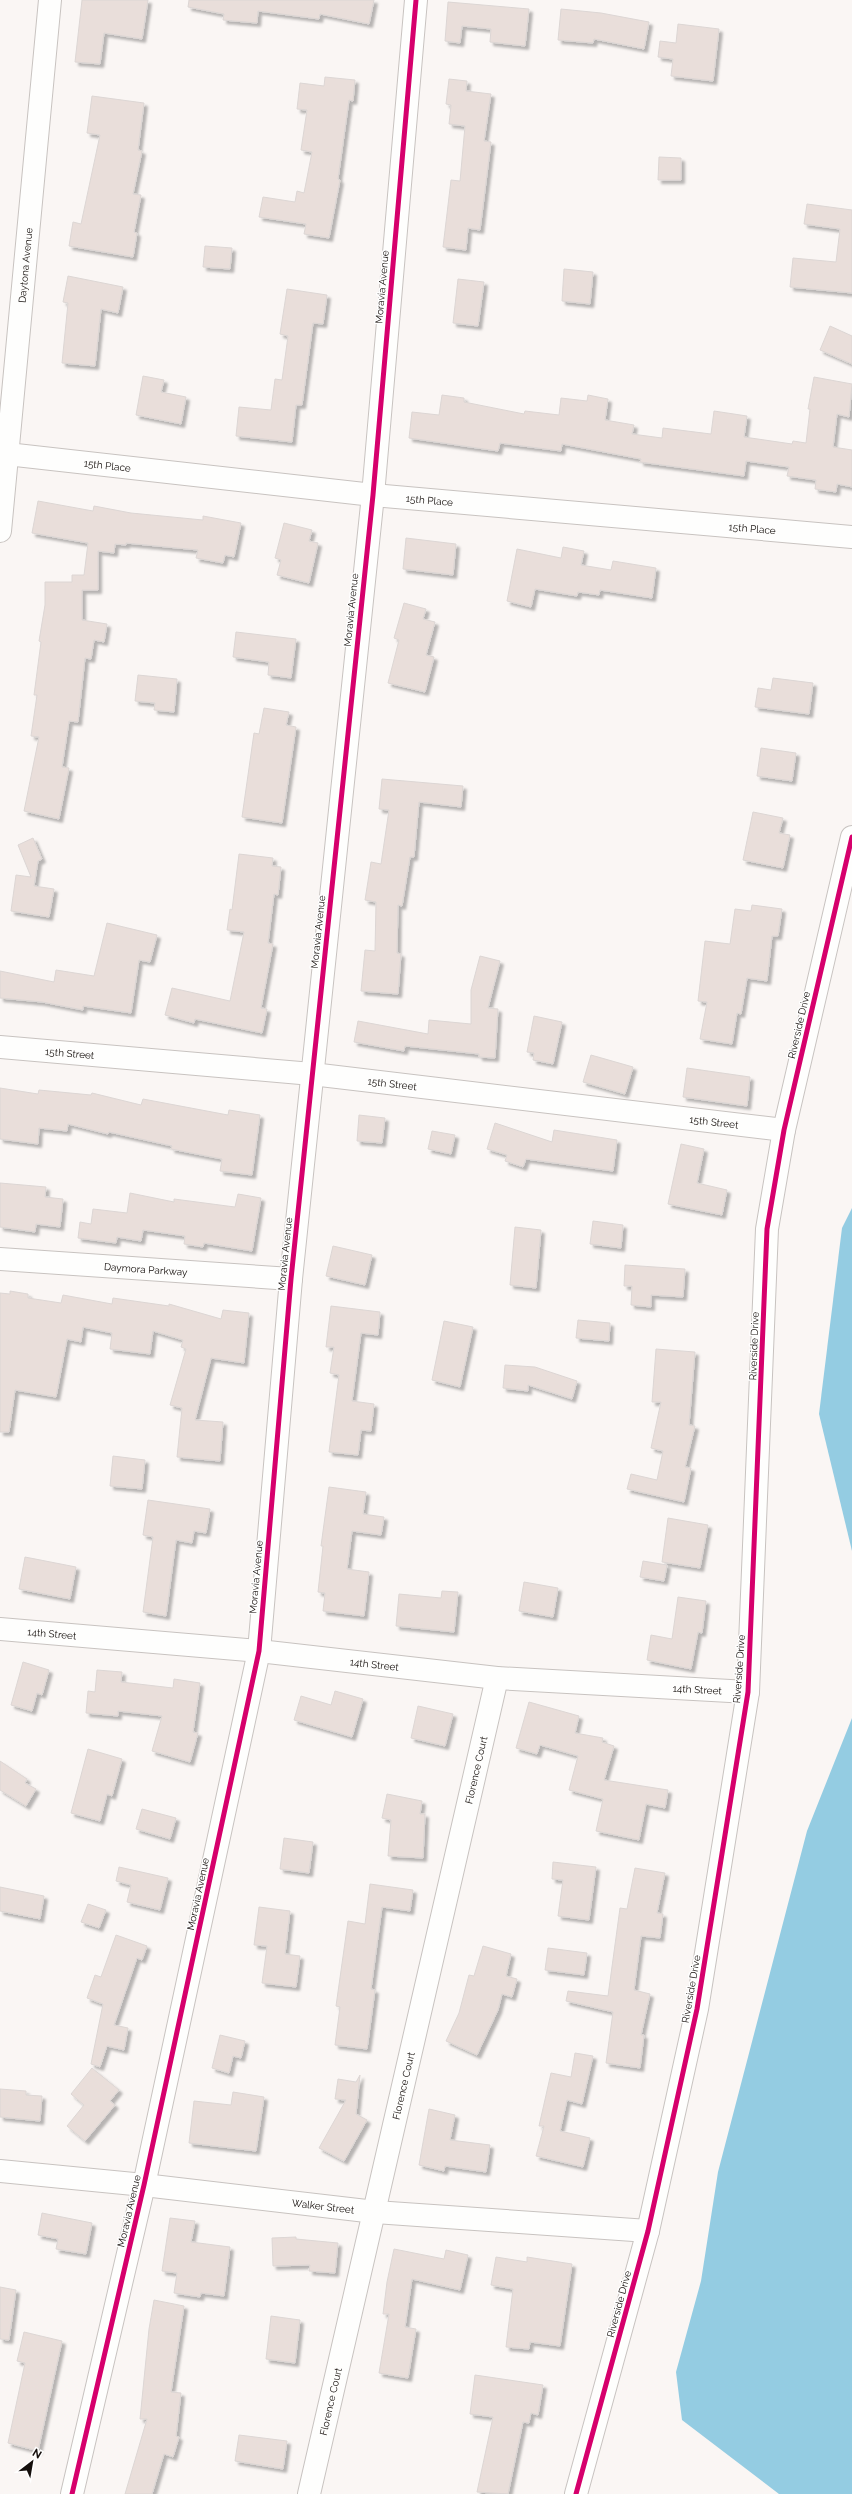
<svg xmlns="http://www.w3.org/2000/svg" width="852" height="2494" viewBox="0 0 852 2494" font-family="Raleway,sans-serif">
  <defs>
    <filter id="shadow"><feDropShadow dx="3.5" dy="3.5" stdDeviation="1" flood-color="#0004"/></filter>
  </defs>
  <rect width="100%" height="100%" fill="#faf6f4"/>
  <g fill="#94cce2">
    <path d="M852,1208V1551L819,1414L842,1228Z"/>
    <path d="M852,1718V2494H779L682,2420L676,2372L701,2281L718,2172L807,1831Z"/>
  </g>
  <g fill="#e9deda" stroke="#dcd6d4" filter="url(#shadow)">
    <path d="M82,0H148L142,39L104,33L100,64L75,62Z"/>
    <path d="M189,0H374L369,24L320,14L319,19L258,11L257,23L223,20L224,14L188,7Z"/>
    <path d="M448,2L529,9L525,46L490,42L491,29L462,26L460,43L445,41Z"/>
    <path d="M561,9L601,13L649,22L644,49L594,39L593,43L558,40Z"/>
    <path d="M678,24L719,29L713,81L671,76L673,59L658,57L660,41L676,43Z"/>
    <path d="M325,77L355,80L353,101L349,100L338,179L340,180L329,238L304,234L306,224L259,217L263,197L295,202L297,191L304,193L312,152L301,150L307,110L297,109L300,83L324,86Z"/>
    <path d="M449,79L467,81L466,91L491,94L484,141L491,142L480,230L468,228L466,250L443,247L451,180L460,181L465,126L449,124L451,105L446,104Z"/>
    <path d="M92,96L144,103L138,150L142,151L133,194L141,195L134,232L137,233L133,257L69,246L73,222L81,224L100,135L87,133Z"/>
    <path d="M659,157L681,158V180H658Z"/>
    <path d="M807,204L852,210V293L790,287L793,258L836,262L840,229L804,224Z"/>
    <path d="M205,246L232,248L230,269L203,267Z"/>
    <path d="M564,269L593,272L590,304L562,301Z"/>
    <path d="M68,276L123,287L118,313L101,309L95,366L62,363L68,303L63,302Z"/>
    <path d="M458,279L484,282L478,326L453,323Z"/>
    <path d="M287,289L327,295L323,324L313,323L302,405H296L292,442L236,436L239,407L271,410L275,379L282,380L288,336L280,334Z"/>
    <path d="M830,326L852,336V364L820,350Z"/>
    <path d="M143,376L164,380L161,392L186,397L181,424L136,415Z"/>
    <path d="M814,377L852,384L849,417L837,414L833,447L852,450V487L837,484L836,492L815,489L816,480L787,476L789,467L746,461L744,476L640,462L641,459L562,444L561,451L500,443L498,451L409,438L412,412L439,415L442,395L464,398V402L524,414L525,411L559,415L561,398L587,401L588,395L608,399L605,420L634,425L632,434L662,438L663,428L711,434L714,411L747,416L744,437L792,444L793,441L806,443L810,409H808Z"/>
    <path d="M38,501L93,511L94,506L131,513L203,520V516L241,523L234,557L225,555L223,563L196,558L198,550L126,543V545L115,544L114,553L98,551V590H82V620L107,624L104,642L94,640L91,659L85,658L78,722L69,721L62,767L69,768L59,819L24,811L39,737L31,736L37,695H34L41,642L39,641L45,605V582H72V575H84L88,543L32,533Z"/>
    <path d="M284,523L312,530L309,541L318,543L309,583L277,575L281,560L275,558Z"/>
    <path d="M406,538L456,544L453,575L403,569Z"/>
    <path d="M563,547L584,551L581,565L611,570L613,561L656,568L652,598L600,590L599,595L578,592L577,596L535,589L531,607L507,601L517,549L561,558Z"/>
    <path d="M404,603L426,609L423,619L435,622L426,655L434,657L425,692L388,683L399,640L394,638Z"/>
    <path d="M236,632L296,639L291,678L268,675L269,662L233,657Z"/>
    <path d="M138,675L177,679L174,712L154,710L155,703L135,701Z"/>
    <path d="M773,678L813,683L809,714L755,707L758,688L771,690Z"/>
    <path d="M264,708L289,712L286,725L296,727L282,823L242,817L254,733L259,734Z"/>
    <path d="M761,748L796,753L792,781L757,776Z"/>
    <path d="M382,779L463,786L461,807L419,802L414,857H410L402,906L398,905L397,953L401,954L398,994L361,991L365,950L375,951L376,902L365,900L371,862L381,864L389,810L379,809Z"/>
    <path d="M753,812L783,818L779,833L790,835L783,868L743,860Z"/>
    <path d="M33,838L42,859L38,861L34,886L54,889L49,917L11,911L16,875L31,877L18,845Z"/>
    <path d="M239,854L273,858L272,866L281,867L278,895L274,894L268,943L273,944L261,1008L267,1009L262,1033L195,1019L194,1023L165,1015L172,988L230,1001L244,932L227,930L230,909L232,910Z"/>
    <path d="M752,905L782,909L778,936H772L767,981L747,978L741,1014L737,1013L732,1044L700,1039L707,1002L698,1001L705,941L730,944L735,909L751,911Z"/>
    <path d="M107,923L157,935L150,962L139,960L131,1013L83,1006V1010L42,1002L0,998V971L54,982L56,970L94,976Z"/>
    <path d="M480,956L500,961L488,1008L498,1009L495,1058L479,1057V1054L405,1046L404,1051L354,1042L358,1021L428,1034L429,1020L471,1024V990Z"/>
    <path d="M534,1016L562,1022L553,1064L533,1060L534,1053L527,1052Z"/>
    <path d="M591,1055L633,1067L625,1094L583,1082Z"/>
    <path d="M687,1068L750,1077L747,1106L683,1097Z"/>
    <path d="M0,1088L38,1094L39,1090L91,1095L92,1093L141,1105L143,1099L228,1115L229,1110L260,1115L252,1175L220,1171L222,1159L171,1149L172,1146L109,1132L108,1134L68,1124L67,1131L39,1128L38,1144L0,1139Z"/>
    <path d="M359,1115L385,1118L382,1143L357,1141Z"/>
    <path d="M495,1123L552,1142L554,1130L617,1140L613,1171L526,1159L523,1167L505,1161L507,1155L487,1149Z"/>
    <path d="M432,1131L455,1135L451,1154L428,1149Z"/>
    <path d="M681,1144L704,1149L697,1183L727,1190L722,1215L668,1204Z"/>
    <path d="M0,1183L46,1187L45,1197L63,1199L60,1227L36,1224L35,1232L0,1227Z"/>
    <path d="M130,1193L174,1202V1199L235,1207L238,1194L261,1198L252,1251L204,1243L203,1247L184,1244L185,1236L143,1230L141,1241L117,1237L116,1243L78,1238L80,1222L91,1224L93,1209L127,1213Z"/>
    <path d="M593,1221L623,1225L621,1248L590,1244Z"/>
    <path d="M515,1227L541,1230L536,1288L510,1285Z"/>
    <path d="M333,1246L372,1255L365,1285L326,1276Z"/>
    <path d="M625,1265L685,1269L683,1297L651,1295V1307L631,1305L632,1286H624Z"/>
    <path d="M10,1291L28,1294V1298L61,1303L63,1295L112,1304L113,1298L169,1306V1304L221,1319L223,1310L249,1313L244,1363L211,1358L195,1420L223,1422L220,1461L177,1457L182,1408L170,1405L186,1349L181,1347L183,1340L153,1331L150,1354L110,1349L112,1333L83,1327L81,1342L67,1339L56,1397L15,1390L9,1432H0V1293L10,1294Z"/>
    <path d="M331,1306L380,1312L378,1335L361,1333L352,1401L374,1404L371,1431L361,1430L358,1455L329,1452L339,1375L330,1373L334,1347H326Z"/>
    <path d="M578,1320L610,1323L609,1341L576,1338Z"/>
    <path d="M444,1321L473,1327L460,1387L432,1380Z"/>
    <path d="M656,1349L695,1352L689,1425L695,1426L685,1467L691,1468L684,1502L627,1489L631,1474L657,1480L663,1451L651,1448L661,1402H652Z"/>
    <path d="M505,1365L535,1367L577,1381L572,1399L528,1385V1391L503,1388Z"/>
    <path d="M113,1456L145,1460L142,1489L110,1486Z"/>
    <path d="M329,1487L366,1492L363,1514L384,1517L381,1535L352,1531L347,1569L369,1572L364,1616L323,1611L325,1593L318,1592L323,1546H321Z"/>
    <path d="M148,1500L210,1509L206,1533L194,1531L192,1543L176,1540L166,1616L143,1612L153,1537L143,1535Z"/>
    <path d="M668,1518L708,1525L700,1568L662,1562Z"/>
    <path d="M25,1557L76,1567L70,1599L19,1589Z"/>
    <path d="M643,1561L667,1565L664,1581L640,1577Z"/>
    <path d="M524,1582L558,1588L553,1617L519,1611Z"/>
    <path d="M442,1591L458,1592L454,1632L396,1626L399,1594L441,1598Z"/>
    <path d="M678,1597L706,1601L702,1633L698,1632L691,1669L647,1660L651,1635L672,1639Z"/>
    <path d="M23,1662L49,1670L42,1695L37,1693L32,1711L11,1705Z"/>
    <path d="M97,1670L122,1672L121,1682L173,1688L174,1679L200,1683L193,1732L198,1733L190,1762L152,1751L162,1716L118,1711V1716L86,1713L88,1691L95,1692Z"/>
    <path d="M335,1691L363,1699L352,1737L294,1720L301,1696L331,1705Z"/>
    <path d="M529,1702L579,1716L575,1733L603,1738L602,1742L614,1746L604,1780L668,1790L665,1808L646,1804L639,1840L596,1831L603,1799L569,1790L578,1756L540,1745L537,1754L516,1748Z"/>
    <path d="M418,1706L453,1714L445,1746L411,1738Z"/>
    <path d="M88,1749L122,1759L112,1796L107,1794L100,1821L71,1813Z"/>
    <path d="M0,1761L27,1779L25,1783L36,1789L26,1806L0,1790Z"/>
    <path d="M387,1794L422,1801L420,1814H425L423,1858L388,1856L391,1820L382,1818Z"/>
    <path d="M142,1809L176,1818L170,1839L136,1829Z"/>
    <path d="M284,1838L313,1842L309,1873L280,1869Z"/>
    <path d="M553,1862L596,1867L589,1920L558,1916L563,1880L552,1879Z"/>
    <path d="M119,1867L168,1878L160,1910L127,1902L131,1885L116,1881Z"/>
    <path d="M635,1868L665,1873L657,1913L663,1914L660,1938L641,1936L634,1990L650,1994L641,2035H644L640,2068L606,2063L613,2012L566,2001L568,1991L608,1996L620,1908L627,1909Z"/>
    <path d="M370,1884L413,1890L410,1911L382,1907L371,1989L375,1990L367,2049L335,2045L340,2007L336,2006L348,1921L365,1924Z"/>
    <path d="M0,1887L44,1896L40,1919L0,1911Z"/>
    <path d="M88,1904L106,1910L99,1928L81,1922Z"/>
    <path d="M259,1907L290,1911L285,1954L300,1956L296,1987L262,1983L267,1946L254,1945Z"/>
    <path d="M116,1935L147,1946L142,1960L137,1958L114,2025L128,2028L124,2050L107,2046L100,2067L91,2064L103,2004L87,1998L95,1975L101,1977Z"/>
    <path d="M483,1946L511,1954L506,1976L517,1979L512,1997L502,1994L498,2010L477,2055L446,2041L459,2013L469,1975L474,1976Z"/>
    <path d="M548,1948L587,1953L584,1975L545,1970Z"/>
    <path d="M220,2035L245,2041L241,2058L233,2056L229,2073L212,2068Z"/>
    <path d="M575,2053L593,2056L582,2104L567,2100L560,2131L590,2138L583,2167L536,2156L544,2126H539L551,2073L571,2077Z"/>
    <path d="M92,2068L119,2090L110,2101L115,2105L85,2141L67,2126L84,2105L71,2094Z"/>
    <path d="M360,2075L356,2114L367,2120L344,2161L319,2148L346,2100L335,2099L338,2079L356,2082Z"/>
    <path d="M0,2089L26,2091V2095L42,2096L40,2121L0,2117Z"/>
    <path d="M233,2092L264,2097L256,2151L189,2143L194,2101L231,2105Z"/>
    <path d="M429,2109L455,2115L450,2140L490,2145L486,2172L445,2166L444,2171L419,2165Z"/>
    <path d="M42,2213L92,2223L86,2254L56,2249L58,2239L38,2235Z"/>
    <path d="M170,2218L195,2221L191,2242L230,2247L224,2296L201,2293L200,2297L174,2293L177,2273L162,2271Z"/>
    <path d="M296,2237V2239L338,2243L335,2273L309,2271L310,2265L273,2266L272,2238Z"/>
    <path d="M394,2249L444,2259L446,2250L468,2255L460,2290L412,2279L405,2327L416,2329L408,2378L379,2373L389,2314H383L387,2282Z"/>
    <path d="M496,2257L527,2262V2257L572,2264L560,2346L530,2342L529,2349L506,2347L513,2289L491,2285Z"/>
    <path d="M0,2287L16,2290L9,2340L0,2339Z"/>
    <path d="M154,2300L184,2306L171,2392L181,2393L176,2436L179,2437L173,2457L164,2454L152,2494H125L147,2419H140L149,2329Z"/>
    <path d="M271,2316L300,2320L295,2363L266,2359Z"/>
    <path d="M24,2332L62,2341L38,2451L8,2443L25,2363L17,2361Z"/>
    <path d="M475,2375L543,2385L538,2415L531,2413L529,2423L523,2422L508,2494L477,2492L493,2417L470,2414Z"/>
    <path d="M239,2435L287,2441L283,2469L235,2461Z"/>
  </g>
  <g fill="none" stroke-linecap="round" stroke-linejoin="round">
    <defs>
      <g id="minor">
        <path id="s1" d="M7,454L373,495L852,537"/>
        <path id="s2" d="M0,531L50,0"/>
        <path id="s3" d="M0,1047L312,1074L784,1130"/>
        <path id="s4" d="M0,1259L291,1279"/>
        <path id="s5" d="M0,1629L259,1651L497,1678L748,1692"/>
        <path id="s6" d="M0,2171L144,2185L375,2212L648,2231"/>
        <path d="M72,2494L144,2185L259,1651L291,1279L373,495L416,0"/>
        <path id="s7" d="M309,2494L497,1678"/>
        <path d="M576,2494L648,2231L697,2009L748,1692L767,1229L784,1130L852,837"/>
      </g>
    </defs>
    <use href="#minor" stroke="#c8c3c0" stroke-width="24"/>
    <use href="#minor" stroke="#fefefd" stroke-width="22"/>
    <defs>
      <g id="cycleway">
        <path d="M72,2494L144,2185L259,1651L291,1279L373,495L416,0"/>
        <path d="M576,2494L648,2231L697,2009L748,1692L767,1229L784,1130L852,837"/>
      </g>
    </defs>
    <use href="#cycleway" stroke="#fff" stroke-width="8"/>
    <use href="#cycleway" stroke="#d6006c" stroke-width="5"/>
  </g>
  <g text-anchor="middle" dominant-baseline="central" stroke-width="3" stroke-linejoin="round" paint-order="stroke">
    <g font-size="10" fill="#150f0c" stroke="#fff">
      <text stroke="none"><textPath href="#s2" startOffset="267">Daytona Avenue</textPath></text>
      <text transform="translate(382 287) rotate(-85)">Moravia Avenue</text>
      <text stroke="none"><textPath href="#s1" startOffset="101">15th Place</textPath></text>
      <text stroke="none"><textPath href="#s1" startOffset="425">15th Place</textPath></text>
      <text stroke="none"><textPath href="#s1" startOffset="749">15th Place</textPath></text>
      <text transform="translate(351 610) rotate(-84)">Moravia Avenue</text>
      <text transform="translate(318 932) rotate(-84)">Moravia Avenue</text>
      <text transform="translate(799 1025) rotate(-77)">Riverside Drive</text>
      <text stroke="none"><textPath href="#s3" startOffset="70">15th Street</textPath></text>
      <text stroke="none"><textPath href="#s3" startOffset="394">15th Street</textPath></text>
      <text stroke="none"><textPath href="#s3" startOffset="718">15th Street</textPath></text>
      <text transform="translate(285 1254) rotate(-84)">Moravia Avenue</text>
      <text stroke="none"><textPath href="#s4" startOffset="146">Daymora Parkway</textPath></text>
      <text transform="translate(754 1346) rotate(-88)">Riverside Drive</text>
      <text transform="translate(256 1577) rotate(-85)">Moravia Avenue</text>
      <text stroke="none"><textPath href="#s5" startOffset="52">14th Street</textPath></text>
      <text stroke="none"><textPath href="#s5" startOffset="376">14th Street</textPath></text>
      <text transform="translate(739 1669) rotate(-86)">Riverside Drive</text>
      <text stroke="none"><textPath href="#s5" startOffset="700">14th Street</textPath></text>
      <text stroke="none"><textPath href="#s7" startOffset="743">Florence Court</textPath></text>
      <text transform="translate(198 1894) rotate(-78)">Moravia Avenue</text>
      <text transform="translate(691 1989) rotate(-80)">Riverside Drive</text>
      <text stroke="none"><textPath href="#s7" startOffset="419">Florence Court</textPath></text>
      <text stroke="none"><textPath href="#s6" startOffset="325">Walker Street</textPath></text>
      <text transform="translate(129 2211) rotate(-77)">Moravia Avenue</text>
      <text transform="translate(619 2304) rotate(-75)">Riverside Drive</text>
      <text stroke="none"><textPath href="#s7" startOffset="95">Florence Court</textPath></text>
    </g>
  </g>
  <g transform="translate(32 2462) rotate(31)" stroke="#ffffff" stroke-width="3" paint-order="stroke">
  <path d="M0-3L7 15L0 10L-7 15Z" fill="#150f0c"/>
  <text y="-6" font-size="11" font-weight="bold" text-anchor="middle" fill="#150f0c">N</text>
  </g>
</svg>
